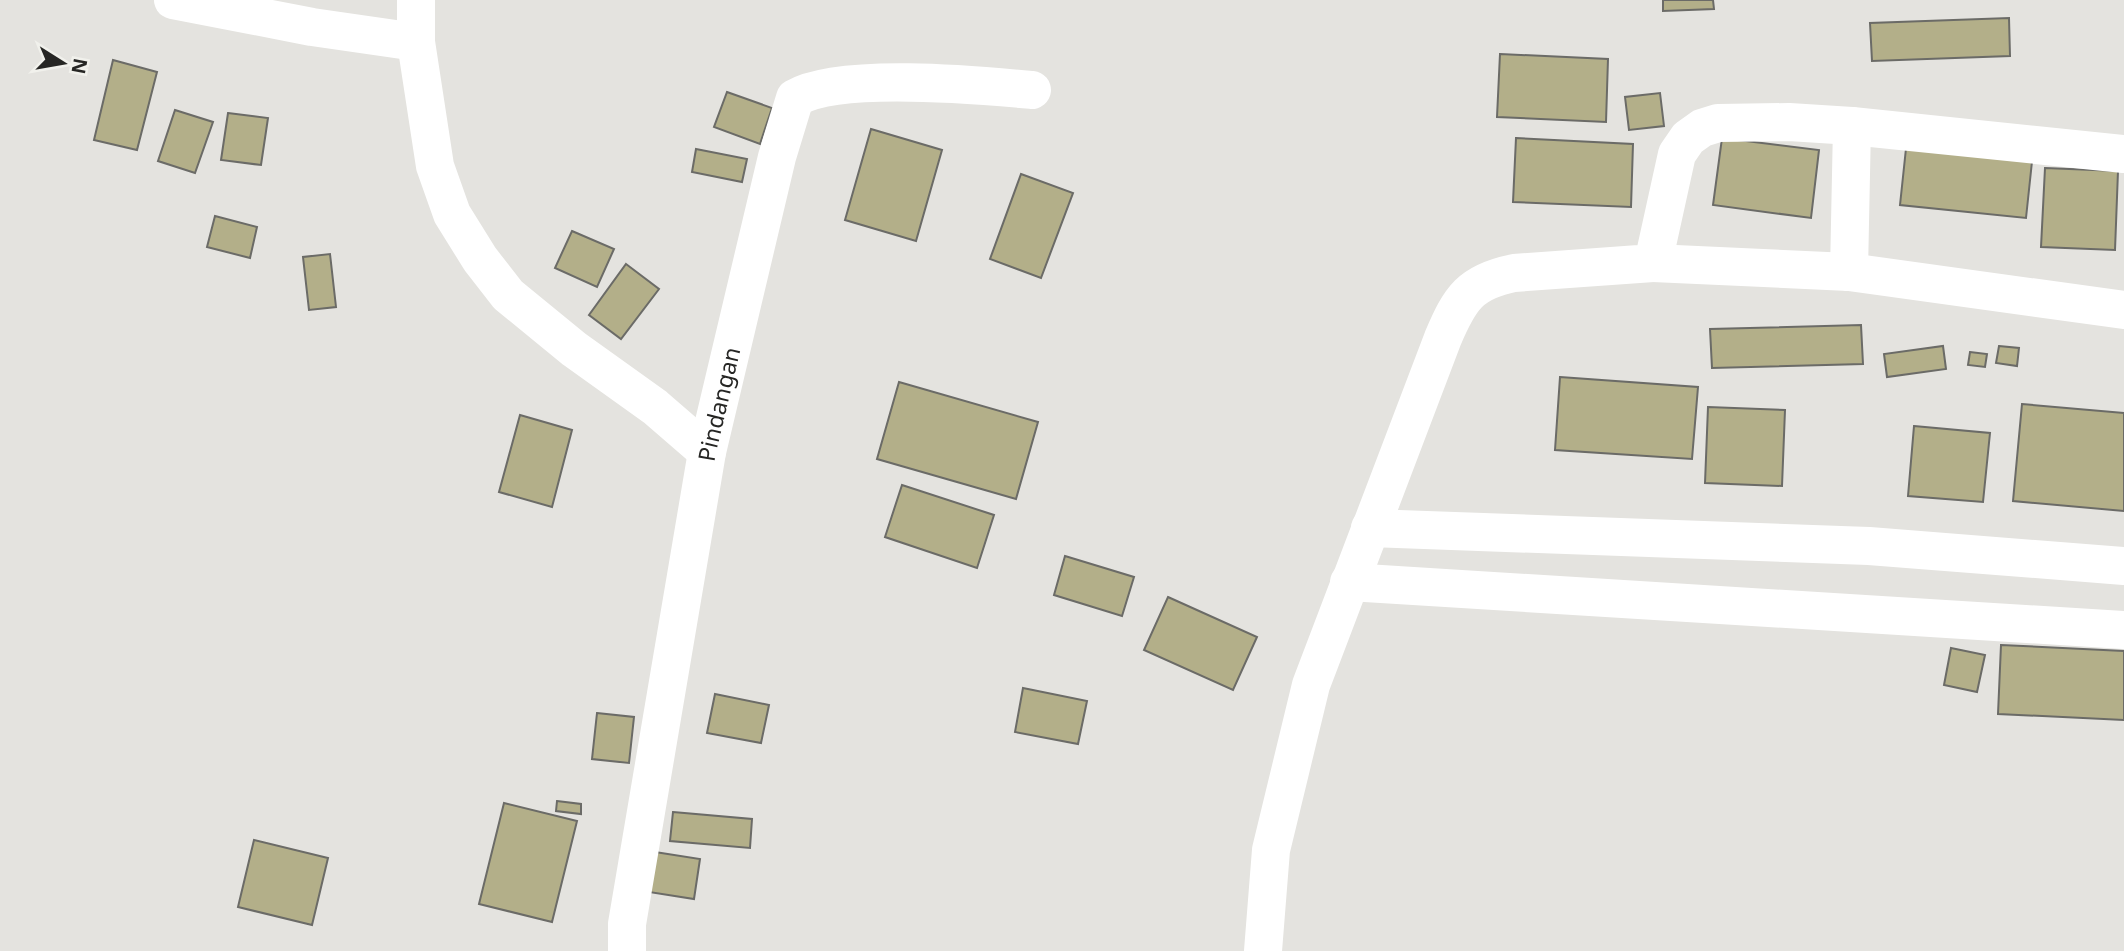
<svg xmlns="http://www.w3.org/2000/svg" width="2124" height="951" viewBox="0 0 2124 951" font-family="'Noto Sans',sans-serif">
  <rect width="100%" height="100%" fill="#e4e3df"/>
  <g fill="#b3af89" stroke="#6b6b67" stroke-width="2">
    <path d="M1663,0H1713L1714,9L1663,11Z"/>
    <path d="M2009,18L2010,56L1872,61L1870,23Z"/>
    <path d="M1500,54L1608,59L1606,122L1497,117Z"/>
    <path d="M113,60L157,72L137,150L94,140Z"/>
    <path d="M727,92L772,108L760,144L714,127Z"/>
    <path d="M1660,93L1664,126L1629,130L1625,97Z"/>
    <path d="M175,110L213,122L195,173L158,161Z"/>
    <path d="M228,113L268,118L261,165L221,160Z"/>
    <path d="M871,129L942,150L916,241L845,220Z"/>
    <path d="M1516,138L1633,144L1631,207L1513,202Z"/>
    <path d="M1722,138L1819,150L1811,218L1713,205Z"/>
    <path d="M1907,139L2033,152L2026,218L1900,205Z"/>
    <path d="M696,149L747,159L742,182L692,172Z"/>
    <path d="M2045,168L2118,171L2115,250L2041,247Z"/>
    <path d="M1021,174L1073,193L1041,278L990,259Z"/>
    <path d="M215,216L257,227L250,258L207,247Z"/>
    <path d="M572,231L614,249L597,287L555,268Z"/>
    <path d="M330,254L336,307L309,310L303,257Z"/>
    <path d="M626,264L659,289L621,339L589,315Z"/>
    <path d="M1861,325L1863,364L1712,368L1710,329Z"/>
    <path d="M1943,346L1946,369L1887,377L1884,354Z"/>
    <path d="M1999,346L2019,348L2017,366L1996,363Z"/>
    <path d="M1970,352L1987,354L1985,367L1968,365Z"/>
    <path d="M1560,377L1698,387L1692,459L1555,450Z"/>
    <path d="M899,382L1038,422L1016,499L877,459Z"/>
    <path d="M2022,404L2124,413V511L2013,501Z"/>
    <path d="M1708,407L1785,410L1782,486L1705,483Z"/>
    <path d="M520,415L572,430L552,507L499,492Z"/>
    <path d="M1914,426L1990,433L1983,502L1908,496Z"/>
    <path d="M902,485L994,515L977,568L885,537Z"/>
    <path d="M1065,556L1134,577L1122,616L1054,595Z"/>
    <path d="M1168,597L1257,637L1233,690L1144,650Z"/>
    <path d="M2001,645L2124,651V720L1998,714Z"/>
    <path d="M1951,648L1985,655L1977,692L1944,685Z"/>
    <path d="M1023,688L1087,701L1078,744L1015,732Z"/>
    <path d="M715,694L769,705L761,743L707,733Z"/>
    <path d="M597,713L634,717L629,763L592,759Z"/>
    <path d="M557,801L581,804V814L556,811Z"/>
    <path d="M504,803L577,821L552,922L479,904Z"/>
    <path d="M673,812L752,819L750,848L670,841Z"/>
    <path d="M254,840L328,858L312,925L238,907Z"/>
    <path d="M655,852L700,859L694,899L649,892Z"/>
  </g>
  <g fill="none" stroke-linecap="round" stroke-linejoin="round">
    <g stroke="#fff" stroke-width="38">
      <path d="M173,0L312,27L416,42"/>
      <path d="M416,0V42L435,166L452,214L480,259L508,295L574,349L655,407L707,452"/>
      <path d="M1653,263L1849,272L2124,310"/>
      <path d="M1849,272L1852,126"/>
      <path d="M1370,528L1869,546L2124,566"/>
      <path d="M1349,582L2124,630"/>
      <path id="s1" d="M627,951V924L707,452L777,157L795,98C840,72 978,85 1032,90"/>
      <path d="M1263,951L1271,850L1311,685L1443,338C1460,298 1470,282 1514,273L1653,263L1677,154L1688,138L1702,128L1718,123L1789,122L1852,126L2124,154"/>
    </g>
  </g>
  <g text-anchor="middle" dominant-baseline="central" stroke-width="7" stroke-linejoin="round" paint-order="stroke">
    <g font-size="23" fill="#262624" stroke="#f1f1ec">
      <text stroke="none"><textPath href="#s1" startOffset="555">Pindangan</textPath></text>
    </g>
  </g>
  <g transform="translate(63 63) rotate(101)" stroke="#f1f1ec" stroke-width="5" paint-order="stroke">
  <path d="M0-5L12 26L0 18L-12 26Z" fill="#262624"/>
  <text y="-10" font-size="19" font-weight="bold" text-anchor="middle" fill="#262624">N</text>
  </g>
</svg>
